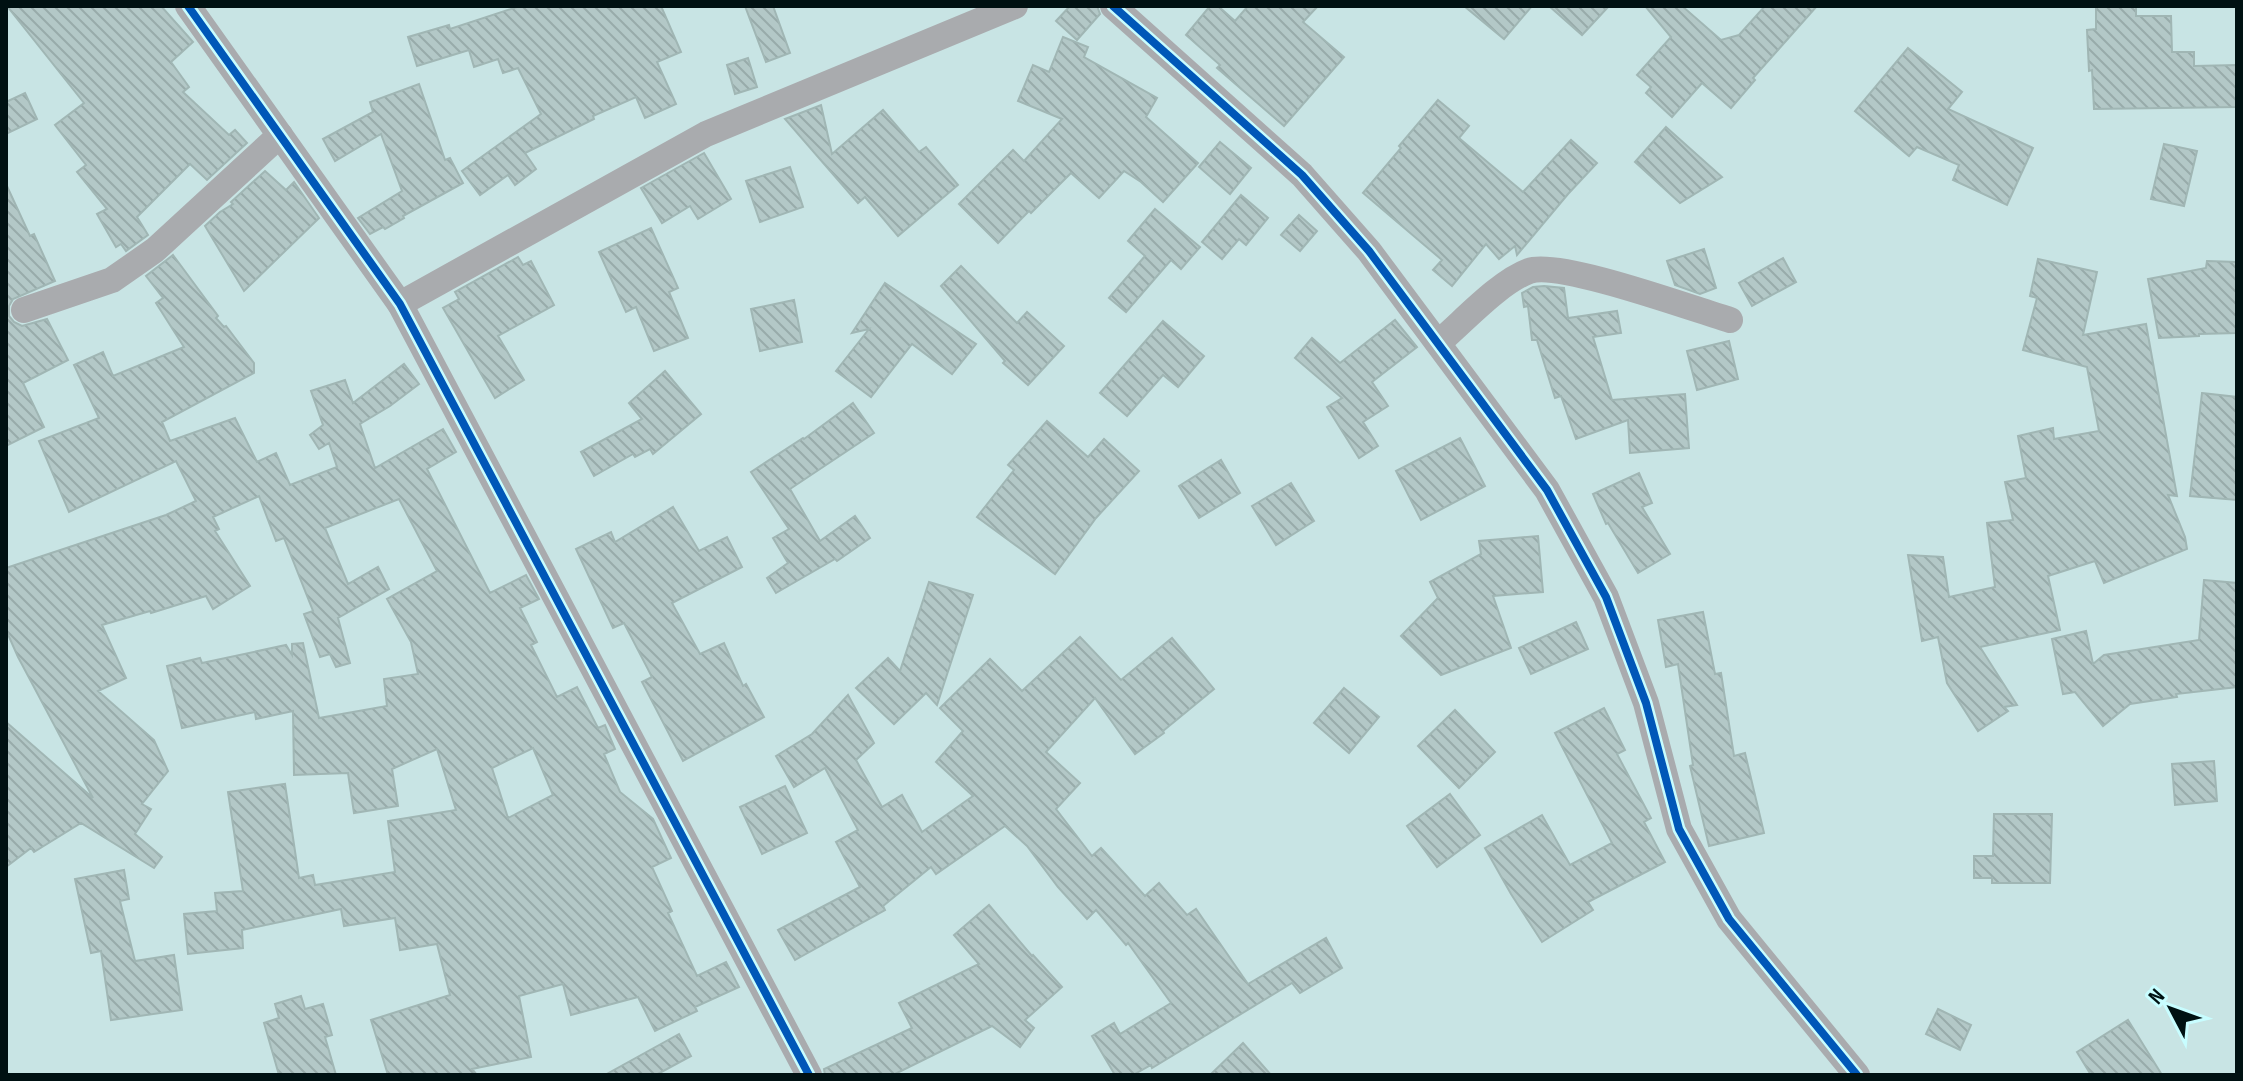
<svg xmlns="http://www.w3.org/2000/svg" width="2243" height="1081" viewBox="0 0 2243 1081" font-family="'Sofia Sans Condensed',sans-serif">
  <defs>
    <pattern id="building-back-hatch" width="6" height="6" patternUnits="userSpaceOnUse" patternTransform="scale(2)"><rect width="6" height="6" fill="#b3c8c7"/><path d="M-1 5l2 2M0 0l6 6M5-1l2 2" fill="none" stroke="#98abaa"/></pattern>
  </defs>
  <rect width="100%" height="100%" fill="#c8e4e4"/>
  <g fill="url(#building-back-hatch)" stroke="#a0b6b4" stroke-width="2" fill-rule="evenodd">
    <path d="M7,6H161L193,42L171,62L189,87L183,92L229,135L235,130L247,143L207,180L190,164L137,217L148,235L126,251L121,244L116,247L97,214L107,209L77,172L86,165L55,125L84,103Z"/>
    <path d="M520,6H661L681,52L657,62L676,104L645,118L636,97L593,116L594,119L525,153L536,169L515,185L508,175L480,195L462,171L541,114L518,68L503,73L498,59L474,67L469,50L417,66L408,37L449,25L450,29Z"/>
    <path d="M745,6H773L790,53L766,62Z"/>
    <path d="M1070,6H1097L1100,14L1077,40L1056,21Z"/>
    <path d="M1210,6H1218L1235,21L1248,6H1318L1303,22L1344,57L1284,126L1217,68L1220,65L1186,35Z"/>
    <path d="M1464,6H1532L1504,39Z"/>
    <path d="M1549,6H1609L1582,35Z"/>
    <path d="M1645,6H1682L1721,40L1739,35L1765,6H1817L1753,78L1755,80L1731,108L1702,83L1672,117L1646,93L1651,87L1637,75L1671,37Z"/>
    <path d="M2096,6H2136V16H2171L2172,52H2194V66L2237,65V107L2094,109L2092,70L2089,71L2087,30L2096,29Z"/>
    <path d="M1063,37L1088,47L1084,57L1157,98L1146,117L1198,163L1163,202L1141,182L1124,171L1099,198L1071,173L1031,213L1029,211L998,243L959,204L1013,150L1024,161L1062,119L1018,101L1033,65L1049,72Z"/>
    <path d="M1908,48L1962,92L1948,109L2033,148L2007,205L1953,180L1959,165L1917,147L1909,156L1855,111Z"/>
    <path d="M748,58L757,87L735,94L727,65Z"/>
    <path d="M419,84L445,160L450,158L463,183L403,216L404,218L385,229L383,227L370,234L358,218L402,191L381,134L335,161L323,139L373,112L370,102Z"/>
    <path d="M25,93L37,119L6,134V102Z"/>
    <path d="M1438,100L1469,126L1459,138L1523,192L1571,140L1597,163L1568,194L1517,255L1515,246L1499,259L1486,244L1452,286L1433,270L1442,260L1363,193L1401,148L1399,146Z"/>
    <path d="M821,105L832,154L883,110L919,152L926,147L958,185L898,236L865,197L858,203L785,119Z"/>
    <path d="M1666,127L1722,177L1680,203L1635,162Z"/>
    <path d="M1220,142L1251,168L1230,194L1199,167Z"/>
    <path d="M2164,144L2197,151L2184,206L2151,199Z"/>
    <path d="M704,153L731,199L698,219L690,206L662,223L641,188Z"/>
    <path d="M790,167L803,207L760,222L746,181Z"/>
    <path d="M265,171L286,190L294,182L319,218L244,291L205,226L220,212L233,204L231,202Z"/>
    <path d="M6,184L30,236L34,234L55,281L13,299L9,306V316L14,322L22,326L47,319L68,360L23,383L44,427L6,446Z"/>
    <path d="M1241,195L1268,218L1246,245L1239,239L1222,259L1202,242Z"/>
    <path d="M1155,209L1200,247L1181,269L1171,260L1126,312L1109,298L1145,256L1128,241Z"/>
    <path d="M1299,215L1317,231L1300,251L1281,235Z"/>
    <path d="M651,228L678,288L669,292L688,338L654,351L636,307L626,312L599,252Z"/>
    <path d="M1704,249L1716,288L1700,294L1675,285L1667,261Z"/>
    <path d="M173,255L218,316L216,318L224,327L226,326L254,363V373L162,422L170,441L235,418L257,462L276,453L290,485L337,467L329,443L319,449L310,435L323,425L311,391L345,380L353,403L404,364L419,384L390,406L360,424L375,468L443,429L456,452L427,469L490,593L526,575L539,599L520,608L537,642L531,645L557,697L577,687L598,728L605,725L615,749L604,754L620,792L653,819L671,858L652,867L672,911L668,913L697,976L726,962L739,987L695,1007L697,1011L655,1031L638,997L571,1015L563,984L519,996L531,1057L472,1069L477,1075H388L371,1020L450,995L437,944L400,950L395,918L344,926L341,909L242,930L243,948L188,954L184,914L217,911L215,893L243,891L228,792L285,784L299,878L313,875L315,885L395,872L388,821L456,810L437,749L392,769L398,806L354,813L348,773L294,775L293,711L256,719L255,712L182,728L167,666L200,658L202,663L286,645L292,655V644L303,643L319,718L387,706L384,679L418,674L411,642L387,599L437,571L399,499L325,528L348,584L378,567L389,589L338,618L350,663L336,667L330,654L320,657L304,614L313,611L284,538L276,541L259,496L213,517L219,529L215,531L250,586L213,609L206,596L151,613L150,611L102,625L126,678L98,691L154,740L168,771L142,804L151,809L135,834L162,857L154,868L81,823L34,852L31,848L6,867V722L93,798L18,657L6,630V568L166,515L196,501L176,461L69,512L39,441L99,418L74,365L103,352L113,376L184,347L156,303L163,298L146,276ZM533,748L553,795L508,818L492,768Z"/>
    <path d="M518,257L523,265L531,261L554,305L498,336L524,380L495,398L443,308L459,299L455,292Z"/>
    <path d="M1783,258L1796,282L1752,306L1739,283Z"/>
    <path d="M2038,259L2097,272L2083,335L2146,324L2177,496L2168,495L2185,537L2187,549L2104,583L2095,561L2048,576L2060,630L1980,647L2017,705L2004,707L2008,711L1978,731L1947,683L1938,637L1922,641L1908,555L1943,557L1949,597L1995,587L1987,523L2013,520L2005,482L2026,478L2018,436L2053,428L2054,439L2099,431L2087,367L2023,350L2037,298L2030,296Z"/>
    <path d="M2207,261L2237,262V333L2199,334V336L2159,338L2148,279L2206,268Z"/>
    <path d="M961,266L1017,323L1027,312L1064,346L1028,385L1003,363L1005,361L941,286Z"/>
    <path d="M885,283L976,344L952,374L912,344L871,397L836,371L869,329L852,333Z"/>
    <path d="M1544,286L1564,288L1568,318L1617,311L1621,333L1593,337L1612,400L1685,394L1689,448L1630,453L1628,420L1576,439L1561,396L1555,398L1537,340H1532L1528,306L1524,307L1522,293L1533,287Z"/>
    <path d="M794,300L802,342L760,351L751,309Z"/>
    <path d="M1395,320L1417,347L1372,382L1388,406L1363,422L1378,446L1359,458L1327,407L1342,398L1295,358L1312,338L1340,363Z"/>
    <path d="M1163,321L1204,356L1178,387L1163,375L1127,416L1100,393Z"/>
    <path d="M1729,341L1738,379L1697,390L1687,351Z"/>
    <path d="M665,371L701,414L653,454L650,449L635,457L633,454L594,476L581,452L642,419L629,403Z"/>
    <path d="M2202,393L2237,397V500L2190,496Z"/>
    <path d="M853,403L874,433L790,489L820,541L855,516L870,538L837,561L835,559L776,593L767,578L788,563L773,538L789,529L751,472L803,438L804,439Z"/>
    <path d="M1047,421L1088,457L1104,439L1139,471L1096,518L1055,574L977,517L1014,470L1008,465Z"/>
    <path d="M1460,438L1485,486L1421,520L1396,471Z"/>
    <path d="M1221,460L1240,493L1199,518L1179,486Z"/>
    <path d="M1639,473L1652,503L1642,507L1670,554L1638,573L1608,523L1606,524L1593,494Z"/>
    <path d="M1291,483L1314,521L1276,545L1252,506Z"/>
    <path d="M673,507L699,551L727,537L742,567L672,603L700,654L724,643L743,686L746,684L764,717L683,761L642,682L652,677L624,623L613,628L576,549L611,532L615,542Z"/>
    <path d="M1538,536L1543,592L1493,596L1511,648L1441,675L1401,636L1438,598L1430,582L1481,554L1479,541Z"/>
    <path d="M2204,580L2237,583V687L2176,694L2177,697L2130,704L2103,726L2075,692L2063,694L2052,639L2086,631L2093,664L2104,655L2199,640Z"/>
    <path d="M929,582L973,595L937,705L926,693L894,724L856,688L888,658L900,671Z"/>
    <path d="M1703,612L1715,674L1721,673L1734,756L1745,753L1764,833L1709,846L1690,766L1693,765L1678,664L1666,667L1658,620Z"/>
    <path d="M1576,622L1588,649L1531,674L1519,648Z"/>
    <path d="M1080,637L1121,680L1172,638L1214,689L1163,731L1164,733L1135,754L1095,698L1046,752L1080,783L1056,809L1092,856L1101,848L1145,896L1159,883L1187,915L1196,909L1248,984L1326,938L1342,968L1300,993L1292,983L1152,1068L1151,1065L1133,1075H1115L1092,1036L1114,1023L1120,1034L1171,1003L1128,943L1126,945L1096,910L1087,919L1058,887L1027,846L1005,826L936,874L931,867L883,906L885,910L795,960L778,930L860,887L836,842L858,830L825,768L794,787L776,756L812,734L848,695L874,743L856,760L882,807L902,795L922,832L973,796L936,762L963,731L940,708L990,659L1022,691Z"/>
    <path d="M1344,688L1379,717L1349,753L1314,723Z"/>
    <path d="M1604,708L1625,750L1617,754L1651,818L1644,822L1665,862L1588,902L1593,910L1542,942L1511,894L1485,848L1542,815L1570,865L1612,843L1555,733Z"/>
    <path d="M1455,710L1495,752L1459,788L1418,746Z"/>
    <path d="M2214,761L2217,801L2175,805L2172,764Z"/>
    <path d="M785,786L807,833L762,854L740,807Z"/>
    <path d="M1450,794L1480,835L1437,867L1407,826Z"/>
    <path d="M1994,814H2052L2050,883H1992V878H1974V856H1993Z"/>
    <path d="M124,870L129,899L120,901L135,961L174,955L182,1010L111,1020L101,951L91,953L75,879Z"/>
    <path d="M989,905L1032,956L1033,955L1062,987L1025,1020L1034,1028L1020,1047L992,1026L893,1075H825L824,1069L912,1028L899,1003L979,964L954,935Z"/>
    <path d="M301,996L305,1009L323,1004L332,1035L325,1037L336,1075H279L264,1023L279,1018L275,1004Z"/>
    <path d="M1938,1009L1971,1025L1960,1050L1926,1034Z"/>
    <path d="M2128,1020L2162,1075H2091L2077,1052Z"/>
    <path d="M679,1034L691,1056L656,1075H605Z"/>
    <path d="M1243,1043L1271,1075H1210Z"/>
  </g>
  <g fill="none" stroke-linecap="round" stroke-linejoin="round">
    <g stroke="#a9abae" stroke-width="26">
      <path d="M188,6L400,304L809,1075"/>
      <path d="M1113,6L1302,175L1369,251L1547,490L1606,597L1646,703L1679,829L1729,919L1857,1075"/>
      <path d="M400,304L706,134L1015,6"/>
      <path d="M24,310L112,280L155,250L280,135"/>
      <path d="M1438,343C1463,322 1499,282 1529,271C1559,260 1693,309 1730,320"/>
    </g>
    <defs>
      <g id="cycleway">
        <path d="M188,6L400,304L809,1075"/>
        <path d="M1113,6L1302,175L1369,251L1547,490L1606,597L1646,703L1679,829L1729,919L1857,1075"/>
      </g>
    </defs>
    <use href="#cycleway" stroke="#c8fdff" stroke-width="13"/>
    <use href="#cycleway" stroke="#0057b8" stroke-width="8"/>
  </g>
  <rect width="2243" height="1081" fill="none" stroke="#001112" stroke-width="16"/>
  <g transform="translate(2171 1009) rotate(311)" stroke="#c8fdff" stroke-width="6" paint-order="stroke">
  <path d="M0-6L14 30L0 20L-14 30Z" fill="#001112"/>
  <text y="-12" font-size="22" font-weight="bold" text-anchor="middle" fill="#001112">N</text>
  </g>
</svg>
